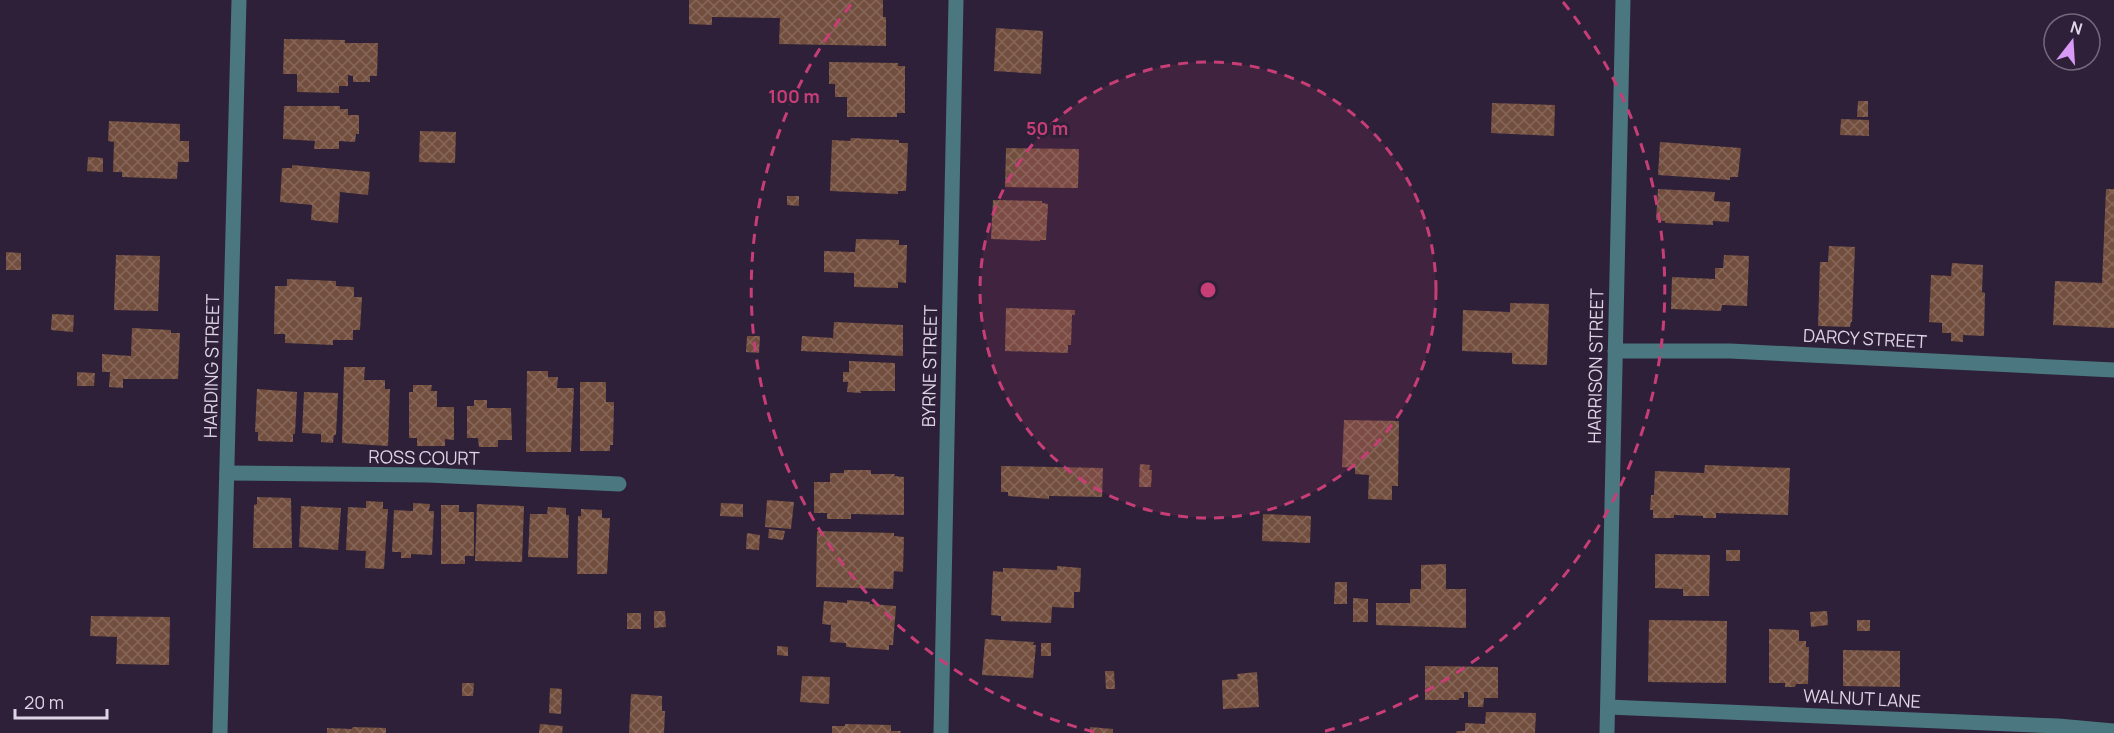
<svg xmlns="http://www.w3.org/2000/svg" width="2114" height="733" viewBox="0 0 2114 733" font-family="Manrope,sans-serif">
  <defs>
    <pattern id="building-cross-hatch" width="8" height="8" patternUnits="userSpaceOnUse" patternTransform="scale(1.5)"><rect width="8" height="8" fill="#724e3e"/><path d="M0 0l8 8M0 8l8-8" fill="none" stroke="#86675a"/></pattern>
  </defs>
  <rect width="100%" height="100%" fill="#2e2038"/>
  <g fill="url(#building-cross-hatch)">
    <path d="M689,0H883V17H886V46L779,44L780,18L712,17V25L689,24Z"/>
    <path d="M996,28L1043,31L1041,74L994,71Z"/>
    <path d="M284,39L345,40V43H378L377,76H370V82H353V76L348,75V86H339V93L297,92V74H283Z"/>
    <path d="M829,62L898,63V66H905V113H897V117H847V97H835V84H829Z"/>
    <path d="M1858,101H1868V117H1857Z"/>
    <path d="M1492,103L1555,105L1554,136L1491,133Z"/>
    <path d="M284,106H340V109H348V115H359V134H356L355,142L339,141V149H314L315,141L283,139Z"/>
    <path d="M1841,119L1869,120V136L1840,135Z"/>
    <path d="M109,121L180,124V141H189V162H178L177,179L122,177V172H113L114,142L108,141Z"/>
    <path d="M420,131L456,132L455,163L419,162Z"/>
    <path d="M851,138L899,140V143H908L906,191H898V194L830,191L832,140L850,141Z"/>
    <path d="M1660,142L1741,148L1738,177H1730V180L1658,175Z"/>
    <path d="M1006,148L1079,149L1078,188L1005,187Z"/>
    <path d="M88,157L103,158V172L87,171Z"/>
    <path d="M292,165L370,172L368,195L340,192L338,223L311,220L312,205L280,202L282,168H292Z"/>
    <path d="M1658,189L1715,192L1714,201L1730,202L1729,222L1713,221V225L1665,223V221L1656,220Z"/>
    <path d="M2106,189H2114V328L2053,325L2055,281L2102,283Z"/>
    <path d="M787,196H799V206L787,205Z"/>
    <path d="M993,200L1042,201V203L1048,204L1046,240H1040V241L991,239Z"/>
    <path d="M856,239L899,240V245H907L906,283L898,282V288L854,287V273L824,272V251L855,252Z"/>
    <path d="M1829,246L1855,247L1852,322H1851L1850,327L1818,326L1820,262H1828Z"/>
    <path d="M6,252L21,253V270H6Z"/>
    <path d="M116,255L160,256L158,311L114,310Z"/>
    <path d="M1724,255L1749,256L1747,306L1722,305L1721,311L1671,309L1672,277L1715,279V268H1723Z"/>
    <path d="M1952,263L1983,265L1982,292L1985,293L1984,336L1963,335V342L1951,341V333H1942V323L1929,322L1931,275L1951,276Z"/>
    <path d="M287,279L336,281V286L354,287V297H362L360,330H353V340H333V345L285,343V334H274L275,286H287Z"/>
    <path d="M1510,303L1549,304L1547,365L1512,364V353L1462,351L1463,310L1510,312Z"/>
    <path d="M1006,308L1075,310V315H1072L1071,345H1068V353L1005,351Z"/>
    <path d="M52,314L74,315L73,332L51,330Z"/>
    <path d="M834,322L903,325V356L801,351L802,336L833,338Z"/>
    <path d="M132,328L171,330V333H180L178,379H123V388L109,387L110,372H102V354L131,356Z"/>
    <path d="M747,336H760L759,353L746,352Z"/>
    <path d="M849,361L895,363V391H860L861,393L847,392L848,382H843V372H849Z"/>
    <path d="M344,367H365L364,380H385V389H390L388,446L342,443Z"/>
    <path d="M527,371H548V377H558L557,388H574L571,452H526Z"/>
    <path d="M77,372L95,373L94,386H77Z"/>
    <path d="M580,382H606V402H614L613,445H610V451H580Z"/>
    <path d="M413,385H432L431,391H437V407H454V440L445,439V446H417V438H409V392H413Z"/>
    <path d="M257,389L297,392L295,434H293V442L258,441V432H255Z"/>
    <path d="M304,392L338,393L336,435H334L333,443L321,442V434L302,433Z"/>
    <path d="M474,400H487V408H511L512,440H498V447H479L478,438H467V406H474Z"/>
    <path d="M1344,420L1399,421L1398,486H1392V500L1368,499L1369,475L1355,474V468L1342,467Z"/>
    <path d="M1140,464L1150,465L1149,470H1152L1151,487H1139Z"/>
    <path d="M1705,465L1790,468L1788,515L1716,513V518H1703V516L1674,515V518H1653V510H1650L1651,495H1654L1655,471L1704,473Z"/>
    <path d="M1001,466L1103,468L1102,497L1049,496V499L1008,496V492H1001Z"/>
    <path d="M844,470H871V474H895L894,476L904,477V515L851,514V519H827V513H814V482H830V473H844Z"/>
    <path d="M257,497L291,498L292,548H253L254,505L257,504Z"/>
    <path d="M767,500L794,502L791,529L765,527Z"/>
    <path d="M366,501L383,502V509H388L384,569L365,568L366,551L346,550L348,507L366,508Z"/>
    <path d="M413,503L430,504L429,511H434L432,555L411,554V558H401V552H392L394,510L413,511Z"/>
    <path d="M721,503L743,504V517L720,516Z"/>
    <path d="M477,504L524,506L522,562L475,561Z"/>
    <path d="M441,505H459V512H474V556H465V564H441Z"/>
    <path d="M301,506L341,508L338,550L299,547Z"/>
    <path d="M548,507L566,508V515H569L568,558L528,557L530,514H547Z"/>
    <path d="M581,509L602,510V518H610L607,574H577L578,516H581Z"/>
    <path d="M1263,514L1311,516L1310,543L1262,541Z"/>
    <path d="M769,529L785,531L783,540L768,538Z"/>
    <path d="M817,531L894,533V536L904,537L903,572L894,571L893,589L816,587Z"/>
    <path d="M747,533L760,535L759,550L746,549Z"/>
    <rect x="1726" y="550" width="14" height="11"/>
    <path d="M1655,554L1710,555L1709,596H1683V589L1655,588Z"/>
    <path d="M1446,564V589H1466V628L1376,625V603H1410V589H1421V565Z"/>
    <path d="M1057,566L1081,568L1080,592H1074V608L1052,607L1051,623L1001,621V616L991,615L993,571L1003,572V568L1057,570Z"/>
    <path d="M1335,582H1347V604H1334Z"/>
    <path d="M1353,598L1368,599V622H1353Z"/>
    <path d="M847,600L870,602V604L896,606L893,645H889V650L846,647V643L830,642L831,625L822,624L824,601L847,603Z"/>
    <path d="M654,611H665L666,627L654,628Z"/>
    <path d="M1827,611L1828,625L1811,627L1810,612Z"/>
    <rect x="627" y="613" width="14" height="16"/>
    <path d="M91,616L170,617L169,665L116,664L117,637L90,636Z"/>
    <path d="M1649,620L1727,621L1726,683L1648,682Z"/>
    <rect x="1857" y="620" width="13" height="11"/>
    <path d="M1769,629L1799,630V641H1806V647H1809L1808,684H1796L1795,687H1785V683H1769Z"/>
    <path d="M985,639L1034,642L1033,645H1036L1033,678L982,675Z"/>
    <rect x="1041" y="643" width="10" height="13"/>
    <path d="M777,646L788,647V656L777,655Z"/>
    <path d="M1843,650L1900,651V687L1843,686Z"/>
    <path d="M1425,666L1498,667V698H1484L1483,707H1468V692H1464V698H1459V700H1425Z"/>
    <path d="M1105,671H1114L1115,689H1106Z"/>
    <path d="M1257,672L1259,707L1223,709L1222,680L1238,679L1237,674Z"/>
    <path d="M802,676L830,677L829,704L800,702Z"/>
    <path d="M462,683H474L473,696H462Z"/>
    <path d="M550,688L562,689L561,714L549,713Z"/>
    <path d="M631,694L662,696V711H665L664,733H629Z"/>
    <path d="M1486,712L1536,713L1535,733H1456L1457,731H1465V723L1485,724Z"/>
    <path d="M540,724L563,726L562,733H539Z"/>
    <path d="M845,724L891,725V731H901L900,733H832V726H845Z"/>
    <path d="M353,727L386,728V733H327V728L352,729Z"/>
    <path d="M1090,727L1113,729V733H1090Z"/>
  </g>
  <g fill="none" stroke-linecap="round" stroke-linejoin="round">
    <g stroke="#4a7780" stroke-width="15">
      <path d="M1615,351H1730L2114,370"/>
      <path d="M227,473L428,475L619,484"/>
      <path d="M1608,707L2058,726L2114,731"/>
      <path d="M220,733L239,0"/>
      <path d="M941,733L956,0"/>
      <path d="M1607,733L1623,0"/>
    </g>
  </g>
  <circle cx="1208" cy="290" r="228" fill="#c73e77" fill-opacity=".12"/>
  <g fill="none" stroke="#c73e77" stroke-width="3" stroke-dasharray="10 8">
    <circle cx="1208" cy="290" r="228"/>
    <path d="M1094 732A457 457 0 0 1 853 2M1563 2A457 457 0 0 1 1322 732"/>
  </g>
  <g text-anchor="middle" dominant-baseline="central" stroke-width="6" stroke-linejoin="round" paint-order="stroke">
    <g font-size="18" fill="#ddd5e5" stroke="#2e2038">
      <text transform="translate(1865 338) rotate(3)">DARCY STREET</text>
      <text transform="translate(211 366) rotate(-89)">HARDING STREET</text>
      <text transform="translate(929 366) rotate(-89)">BYRNE STREET</text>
      <text transform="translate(1595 366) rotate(-89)">HARRISON STREET</text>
      <text transform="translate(424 457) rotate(1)">ROSS COURT</text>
      <text transform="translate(1862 698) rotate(3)">WALNUT LANE</text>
    </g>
  </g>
  <circle cx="1208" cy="290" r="9" fill="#c73e77" stroke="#2e2038" stroke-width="3"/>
  <g font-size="18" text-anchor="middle" font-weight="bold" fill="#c73e77" stroke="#2e2038" stroke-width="6" stroke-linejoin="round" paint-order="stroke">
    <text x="794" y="103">100 m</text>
    <text x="1047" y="135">50 m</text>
  </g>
  <g transform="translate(2072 42) rotate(17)"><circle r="28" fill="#2e2038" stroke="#74687d" stroke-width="1.5"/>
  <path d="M0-4.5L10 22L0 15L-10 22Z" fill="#d99af7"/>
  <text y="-9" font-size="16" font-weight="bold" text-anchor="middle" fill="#ddd5e5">N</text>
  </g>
  <path d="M15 709v9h92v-9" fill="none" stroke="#ddd5e5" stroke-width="3"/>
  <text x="24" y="709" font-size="18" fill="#ddd5e5" stroke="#2e2038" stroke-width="4.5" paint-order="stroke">20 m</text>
</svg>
